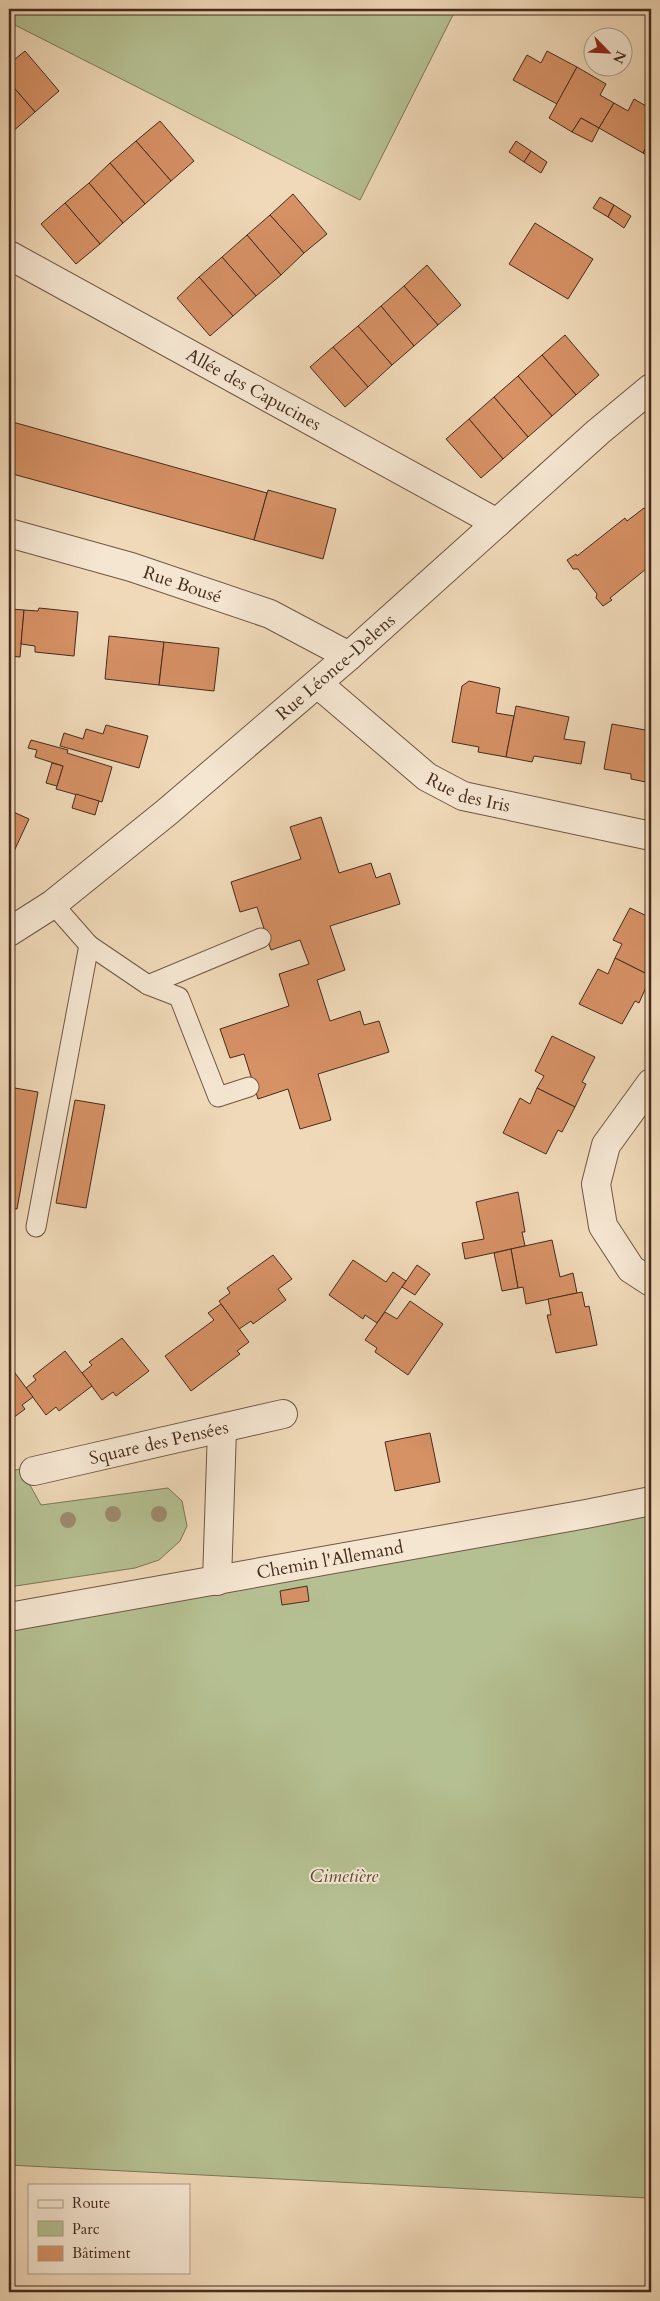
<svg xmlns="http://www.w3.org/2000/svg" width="660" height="2301" font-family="Cardo,serif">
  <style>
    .green { fill: #b5c092; stroke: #7d7658 }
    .building { fill: #d69165; stroke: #452b1d }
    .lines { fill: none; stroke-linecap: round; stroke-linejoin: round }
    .lane-casing { stroke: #705644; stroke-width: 21 }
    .street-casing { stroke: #705644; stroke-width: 30 }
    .lane { stroke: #f5e6d1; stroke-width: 19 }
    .street { stroke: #f5e6d1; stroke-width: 28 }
    .tree { fill: #9e8a6f }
    .labels { text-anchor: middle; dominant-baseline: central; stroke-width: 4; stroke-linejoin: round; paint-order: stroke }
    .street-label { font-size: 18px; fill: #452b1d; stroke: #f5e6d1 }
    .park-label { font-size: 18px; font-style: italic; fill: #5b4934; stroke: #f5e6d1 }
  </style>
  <rect width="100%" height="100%" fill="#f0d9b8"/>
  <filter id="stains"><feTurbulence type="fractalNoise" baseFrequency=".004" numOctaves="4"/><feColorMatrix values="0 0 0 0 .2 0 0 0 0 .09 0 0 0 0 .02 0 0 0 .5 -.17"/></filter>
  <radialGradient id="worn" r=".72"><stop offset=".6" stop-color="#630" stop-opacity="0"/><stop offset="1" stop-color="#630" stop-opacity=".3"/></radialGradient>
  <!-- green -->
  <g class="green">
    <polygon points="9,9 456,9 360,200 9,22"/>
    <polygon points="21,1469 41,1505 168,1488 182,1501 187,1526 180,1541 159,1560 135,1568 9,1587 9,1471"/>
    <polygon points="651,1508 651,2177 647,2198 9,2165 9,1623"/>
  </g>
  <!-- building -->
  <g class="building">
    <polygon points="25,51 59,91 35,112 9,82 9,64"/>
    <polygon points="547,51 577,67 557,104 513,80 527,55 541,63"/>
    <polygon points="577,67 606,84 600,95 614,103 599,128 581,118 572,132 549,118"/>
    <polygon points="9,82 35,112 11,133 9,130"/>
    <polygon points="634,99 651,109 651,139 643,153 599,128 614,103 628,111"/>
    <polygon points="581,118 599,128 592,142 572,132"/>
    <polygon points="160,121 194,161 171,181 136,141"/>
    <polygon points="651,139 651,158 643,153"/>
    <polygon points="136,141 171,181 145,204 110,163"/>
    <polygon points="516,141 531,151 524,162 509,152"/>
    <polygon points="531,151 547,162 541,173 524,162"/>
    <polygon points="110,163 145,204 123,223 89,183"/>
    <polygon points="89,183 123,223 100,244 65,203"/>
    <polygon points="293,194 327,234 304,253 270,215"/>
    <polygon points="600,197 614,205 608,217 593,208"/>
    <polygon points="65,203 100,244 76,264 41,224"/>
    <polygon points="614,205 631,216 624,228 608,217"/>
    <polygon points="270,215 304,253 281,275 247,235"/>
    <polygon points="535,223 593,259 568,299 509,264"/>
    <polygon points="247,235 281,275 256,296 222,257"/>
    <polygon points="222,257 256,296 233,316 199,277"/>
    <polygon points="427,265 461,305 438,325 404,286"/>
    <polygon points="199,277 233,316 210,336 177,298"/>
    <polygon points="404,286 438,325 414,346 381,306"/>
    <polygon points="381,306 414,346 392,365 358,326"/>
    <polygon points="358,326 392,365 368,387 333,347"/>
    <polygon points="565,335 599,375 576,395 542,355"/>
    <polygon points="333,347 368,387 345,407 310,367"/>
    <polygon points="542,355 576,395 552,416 518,376"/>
    <polygon points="518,376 552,416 528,437 494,397"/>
    <polygon points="494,397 528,437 503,459 469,419"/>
    <polygon points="469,419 503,459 481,478 446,439"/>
    <polygon points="9,421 267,493 254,540 9,473"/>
    <polygon points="268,490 336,509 323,559 254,540"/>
    <polygon points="644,508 651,517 651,565 610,598 612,600 603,606 596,598 597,594 578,569 573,569 567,560 576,554 577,556 625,518 627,521"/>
    <polygon points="9,604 11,609 24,610 20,657 9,656"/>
    <polygon points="39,608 78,612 74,656 35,652 35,646 21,644 24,610 38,611"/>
    <polygon points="109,636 164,642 159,685 105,679"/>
    <polygon points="164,642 219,648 214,691 159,685"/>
    <polygon points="469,681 500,688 496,713 514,716 506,757 478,752 479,747 452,742 462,686"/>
    <polygon points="516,706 569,717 564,739 585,742 581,764 534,756 532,762 506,757"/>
    <polygon points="612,724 651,731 651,783 631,779 631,774 604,769"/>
    <polygon points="106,725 148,736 139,768 60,746 64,733 83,739 86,729 103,734"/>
    <polygon points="31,740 68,750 67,753 112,767 102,802 56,789 63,766 35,757 37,750 28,748"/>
    <polygon points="52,763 63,766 57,786 46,783"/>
    <polygon points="76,794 99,801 95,815 72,808"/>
    <polygon points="9,810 29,819 9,862"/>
    <polygon points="321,817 339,873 371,863 376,878 390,873 400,904 330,926 345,970 317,980 330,1021 360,1011 364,1025 379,1021 389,1052 318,1074 331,1120 300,1129 288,1089 258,1099 244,1054 230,1058 220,1029 289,1006 279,974 309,964 300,940 271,950 257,907 240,912 231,882 301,859 290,827"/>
    <polygon points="630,908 651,918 651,976 615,958 622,944 613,940"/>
    <polygon points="615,958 651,976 639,1003 635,1001 622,1024 579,1004 598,969 608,974"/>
    <polygon points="552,1036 595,1057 582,1082 586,1084 575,1107 537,1088 544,1076 535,1071"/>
    <polygon points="9,1087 38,1092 17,1209 9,1208"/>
    <polygon points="537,1088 575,1107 562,1132 558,1130 546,1154 503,1133 520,1098 530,1104"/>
    <polygon points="75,1100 105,1105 86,1208 56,1203"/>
    <polygon points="518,1192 525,1232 522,1232 525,1246 465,1259 462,1243 484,1239 476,1202"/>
    <polygon points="552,1240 560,1277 573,1273 577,1293 526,1304 523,1287 518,1288 511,1249"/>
    <polygon points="511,1249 518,1288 502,1291 494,1253"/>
    <polygon points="273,1255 292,1279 278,1289 286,1300 253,1324 251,1321 239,1329 219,1301 230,1293 227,1288"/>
    <polygon points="353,1260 386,1282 393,1272 406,1281 377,1323 365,1315 363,1319 329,1295"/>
    <polygon points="417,1265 430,1274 415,1295 402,1287"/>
    <polygon points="582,1292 585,1307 589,1306 597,1345 556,1353 547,1315 551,1315 548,1299"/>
    <polygon points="410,1301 443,1324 408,1375 375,1352 377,1348 365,1340 385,1312 397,1319"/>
    <polygon points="221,1304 249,1342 237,1351 240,1354 191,1391 165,1356 214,1320 208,1313"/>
    <polygon points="122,1338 149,1371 116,1396 113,1392 102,1400 82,1373 92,1365 89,1362"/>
    <polygon points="65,1351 92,1386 59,1411 56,1407 46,1415 26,1388 36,1380 33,1376"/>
    <polygon points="9,1365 33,1397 22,1405 25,1409 9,1421"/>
    <polygon points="430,1433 440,1482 395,1491 385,1442"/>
    <polygon points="307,1586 309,1601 282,1605 280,1591"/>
  </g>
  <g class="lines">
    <defs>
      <g id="lane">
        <polyline points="89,945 148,985 179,997 218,1097 249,1087"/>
        <polyline points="148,985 261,938"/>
        <polyline points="36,1227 89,945 53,904"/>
      </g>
      <g id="street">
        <path id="s1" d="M9,255L497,523"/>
        <path id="s2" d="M9,533L131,567L270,614L349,656"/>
        <path id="s3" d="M318,684L427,777L463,796L651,836"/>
        <path id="s4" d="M9,932L53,904L167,812L349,656L598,432L651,388"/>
        <polyline points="651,1083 606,1145 596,1184 603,1226 631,1269 651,1282"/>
        <path id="s5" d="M34,1471L283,1414"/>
        <polyline points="217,1581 222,1429"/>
        <path id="s6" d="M9,1617L586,1514L651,1501"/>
      </g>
    </defs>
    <!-- lane casing -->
    <use href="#lane" class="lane-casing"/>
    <!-- street casing -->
    <use href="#street" class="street-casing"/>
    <!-- lane -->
    <use href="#lane" class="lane"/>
    <!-- street -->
    <use href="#street" class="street"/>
  </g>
  <!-- trees -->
  <g class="tree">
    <circle cx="113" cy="1514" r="8"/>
    <circle cx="159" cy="1514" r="8"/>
    <circle cx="68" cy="1520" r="8"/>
  </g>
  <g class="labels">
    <!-- street labels -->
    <g class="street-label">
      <text stroke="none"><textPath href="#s1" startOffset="279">Allée des Capucines</textPath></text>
      <text stroke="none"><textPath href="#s2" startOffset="181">Rue Bousé</textPath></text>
      <text stroke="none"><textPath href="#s4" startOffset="421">Rue Léonce-Delens</textPath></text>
      <text stroke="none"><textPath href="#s3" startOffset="188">Rue des Iris</textPath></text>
      <text stroke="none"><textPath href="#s5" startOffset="128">Square des Pensées</textPath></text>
      <text stroke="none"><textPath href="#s6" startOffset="326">Chemin l'Allemand</textPath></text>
    </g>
    <!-- park labels -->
    <g class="park-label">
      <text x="344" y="1876">Cimetière</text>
    </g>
  </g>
  <!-- margin -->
  <rect width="660" height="2301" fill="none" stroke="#f0d9b8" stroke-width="30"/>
  <rect x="10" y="10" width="640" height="2281" fill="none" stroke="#452b1d" stroke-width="2.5"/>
  <rect x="15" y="15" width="630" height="2271" fill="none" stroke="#452b1d"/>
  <!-- legend -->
  <rect x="28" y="2184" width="162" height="90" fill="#f5e6d1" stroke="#af9b89"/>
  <rect x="38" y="2200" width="25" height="8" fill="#f5e6d1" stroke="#af9b89"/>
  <text x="72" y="2208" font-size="15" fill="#452b1d">Route</text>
  <rect x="38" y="2221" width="25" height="15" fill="#b5c092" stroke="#af9b89"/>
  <text x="72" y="2234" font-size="15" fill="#452b1d">Parc</text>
  <rect x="38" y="2246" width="25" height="15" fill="#d69165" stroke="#af9b89"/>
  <text x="72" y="2258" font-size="15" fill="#452b1d">Bâtiment</text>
  <!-- north arrow -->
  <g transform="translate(608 52) rotate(114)"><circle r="24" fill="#f5e6d1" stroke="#af9b89"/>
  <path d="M0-4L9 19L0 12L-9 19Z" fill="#8f2418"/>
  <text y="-8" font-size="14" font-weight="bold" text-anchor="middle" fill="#452b1d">N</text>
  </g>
  <rect width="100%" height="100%" filter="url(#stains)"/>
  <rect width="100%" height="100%" fill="url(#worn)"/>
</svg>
